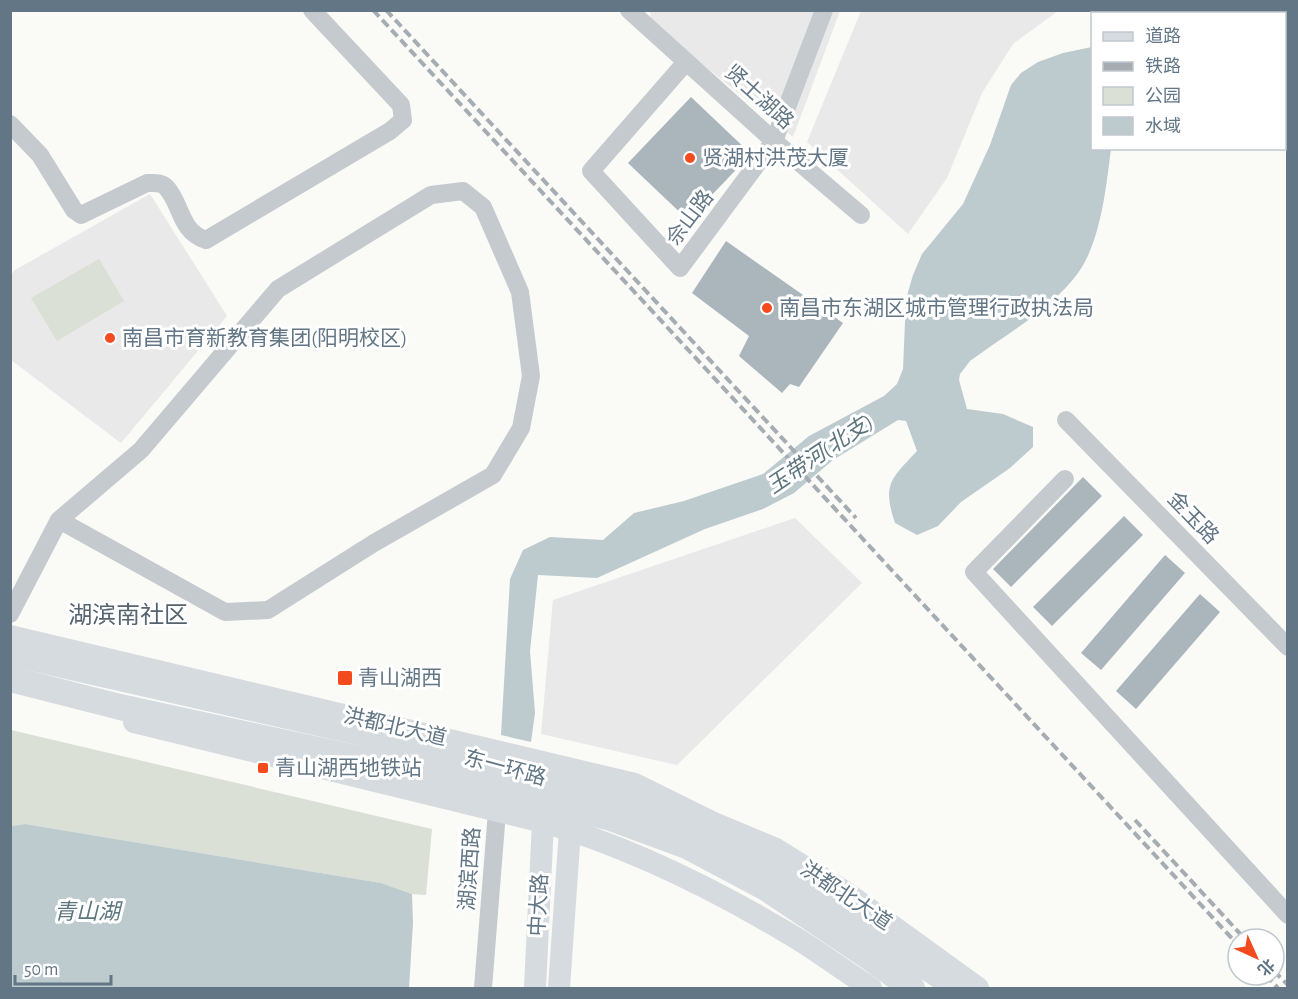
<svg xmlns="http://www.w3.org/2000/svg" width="1298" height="999" font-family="'Alegreya Sans','Noto Sans SC',sans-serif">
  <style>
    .built { fill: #e8e9e8 }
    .green { fill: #dae0d6 }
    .water { fill: #bdcace }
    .building { fill: #abb5bc }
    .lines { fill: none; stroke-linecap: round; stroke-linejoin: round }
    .minor { stroke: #c5cace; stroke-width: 18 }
    .major { stroke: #d6dbdf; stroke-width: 22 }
    .highway { stroke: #d6dbdf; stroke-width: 26 }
    .rail { stroke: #a5adb3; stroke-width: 4; stroke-dasharray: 9 4.5; stroke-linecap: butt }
    .poi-dot { fill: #f34b1e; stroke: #fff; stroke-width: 2 }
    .labels { text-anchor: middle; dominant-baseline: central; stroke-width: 6; stroke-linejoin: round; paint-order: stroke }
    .street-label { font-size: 21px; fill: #627685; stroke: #fff }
    .poi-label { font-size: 21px; fill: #627685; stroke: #fff; text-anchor: start }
    .water-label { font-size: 22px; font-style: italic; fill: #5d767e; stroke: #fff }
    .quarter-label { font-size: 24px; fill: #55646f; stroke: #fff }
  </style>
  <rect width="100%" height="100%" fill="#fafaf7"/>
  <!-- built -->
  <g class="built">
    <polygon points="650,11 840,11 793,137 651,23"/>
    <polygon points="861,11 1058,11 1013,44 982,93 947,178 908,234 807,142"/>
    <polygon points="150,194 227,316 121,443 11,360 10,277 15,270"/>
    <polygon points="795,518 862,583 677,765 541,734 553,600"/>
  </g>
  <!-- green -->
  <g class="green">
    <polygon points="99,259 124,301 57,341 31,298"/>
    <polygon points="11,730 432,829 426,895 412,894 381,883 25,824 11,826"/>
  </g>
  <!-- water -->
  <g class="water">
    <path d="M1092,47V148L1111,149C1106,187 1101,241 1078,273C1051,310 1006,334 970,361L960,374L959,380L967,409L1003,414L1033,427V447L1010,468L961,502L938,526L917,535L895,523C882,484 891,479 917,451L906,421L898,420L833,460L794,493L763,509L705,529L597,578L538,575L530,651L535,713L531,742L501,735L510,579L523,550L550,537L603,540L634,513L684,501L763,474L809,436L884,396L897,384L903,369L906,299L913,275L922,254L963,204L990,145L1011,85L1021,73L1038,62L1063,53Z"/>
    <polygon points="25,824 381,883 412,894 413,923 409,988 11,988 11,826"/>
  </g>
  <!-- building -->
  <g class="building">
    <polygon points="691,97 751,154 688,220 628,163"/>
    <polygon points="726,241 843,323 799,387 790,384 782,393 739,356 749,336 692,293"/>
    <polygon points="1083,477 1102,496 1011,587 993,569"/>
    <polygon points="1124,516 1143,535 1052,626 1033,607"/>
    <polygon points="1165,555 1185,573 1101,670 1081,653"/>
    <polygon points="1200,594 1220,612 1136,709 1116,691"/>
  </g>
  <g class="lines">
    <!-- minor -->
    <g class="minor">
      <polyline points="629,10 774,141 861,215"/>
      <polyline points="686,62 591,171 680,268 774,141 824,10"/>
      <path d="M10,124L40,155L74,210L81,215L147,183C154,183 161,182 166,187C182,204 179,231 206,240L390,131L403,120L401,105L312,10"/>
      <polyline points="1066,420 1288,647"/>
      <polyline points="1065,479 974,572 1288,915"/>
      <polyline points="10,614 59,520 141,450 278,289 431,195 463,191 483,207 520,292 531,376 521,428 493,475 374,543 268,610 225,612 59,520"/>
      <polyline points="483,988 498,799"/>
    </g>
    <!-- major -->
    <g class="major">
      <polyline points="10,636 635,784 716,824 776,849 844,891 978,988"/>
      <path d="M134,722L543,822C630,847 714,889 791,935C818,951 844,971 871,988"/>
      <polyline points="535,988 543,822"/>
      <polyline points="559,988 570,830"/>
    </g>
    <!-- highway -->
    <g class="highway">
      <polyline points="10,653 442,751 618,798 698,827 776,867 876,931 957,988"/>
      <polyline points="10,679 120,707 434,775 608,817 687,846 766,888 866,955 912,988"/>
    </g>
    <!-- rail -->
    <g class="rail">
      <polyline points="373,10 692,354 1238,945"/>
      <polyline points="386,10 856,518"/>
      <polyline points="1135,820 1245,939"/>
      <polyline points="1274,971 1288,985"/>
      <polyline points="1266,975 1278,988"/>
    </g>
  </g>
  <!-- markers -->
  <g class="poi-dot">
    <circle cx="690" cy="158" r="6"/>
    <circle cx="767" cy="308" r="6"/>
    <circle cx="110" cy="338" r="6"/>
    <rect x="337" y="670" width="16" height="16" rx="3"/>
    <rect x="257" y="762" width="12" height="12" rx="3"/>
  </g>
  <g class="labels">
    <!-- street labels -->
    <g class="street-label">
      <text transform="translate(759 97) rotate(42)">贤士湖路</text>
      <text transform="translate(690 218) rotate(-53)">佘山路</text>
      <text transform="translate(1193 518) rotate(46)">金玉路</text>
      <text transform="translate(395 727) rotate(13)">洪都北大道</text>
      <text transform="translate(505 768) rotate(15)">东一环路</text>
      <text transform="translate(470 869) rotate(-86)">湖滨西路</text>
      <text transform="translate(846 896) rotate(34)">洪都北大道</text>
      <text transform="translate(539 905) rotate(-87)">中大路</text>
    </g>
    <!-- poi labels -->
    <g class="poi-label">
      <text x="702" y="158">贤湖村洪茂大厦</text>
      <text x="779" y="308">南昌市东湖区城市管理行政执法局</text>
      <text x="122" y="338">南昌市育新教育集团(阳明校区)</text>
      <text x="358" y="678">青山湖西</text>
      <text x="275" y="768">青山湖西地铁站</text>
    </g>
    <!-- water labels -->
    <g class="water-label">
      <text transform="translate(820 454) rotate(-34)">玉带河(北支)</text>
      <text x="87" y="912">青山湖</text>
    </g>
    <!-- quarter labels -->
    <g class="quarter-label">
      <text x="128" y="616">湖滨南社区</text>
    </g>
  </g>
  <!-- border -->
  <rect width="1298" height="999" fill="none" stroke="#627685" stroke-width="24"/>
  <!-- legend -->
  <rect x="1091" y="12" width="195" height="138" fill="#ffffff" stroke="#c0c8ce" stroke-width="1.5"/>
  <rect x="1103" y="32" width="30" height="9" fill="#d6dbdf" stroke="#c0c8ce" stroke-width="1.5"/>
  <text x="1145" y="42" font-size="18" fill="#627685">道路</text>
  <rect x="1103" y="62" width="30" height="9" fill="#a5adb3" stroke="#c0c8ce" stroke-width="1.5"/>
  <text x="1145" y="72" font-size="18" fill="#627685">铁路</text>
  <rect x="1103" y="87" width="30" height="18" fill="#dae0d6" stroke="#c0c8ce" stroke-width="1.5"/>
  <text x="1145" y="102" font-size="18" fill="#627685">公园</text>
  <rect x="1103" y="117" width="30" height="18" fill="#bdcace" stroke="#c0c8ce" stroke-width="1.5"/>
  <text x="1145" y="132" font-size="18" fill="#627685">水域</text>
  <!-- north arrow -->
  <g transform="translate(1256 957) rotate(135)"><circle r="28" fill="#ffffff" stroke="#c0c8ce" stroke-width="1.5"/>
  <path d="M0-4.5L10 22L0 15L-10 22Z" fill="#f34b1e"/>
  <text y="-9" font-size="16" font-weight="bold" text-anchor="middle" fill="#627685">北</text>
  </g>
  <!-- scale -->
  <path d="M15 975v9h96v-9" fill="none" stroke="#627685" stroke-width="3"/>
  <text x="24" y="975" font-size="18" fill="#627685" stroke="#ffffff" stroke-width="4.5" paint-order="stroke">50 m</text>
</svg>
